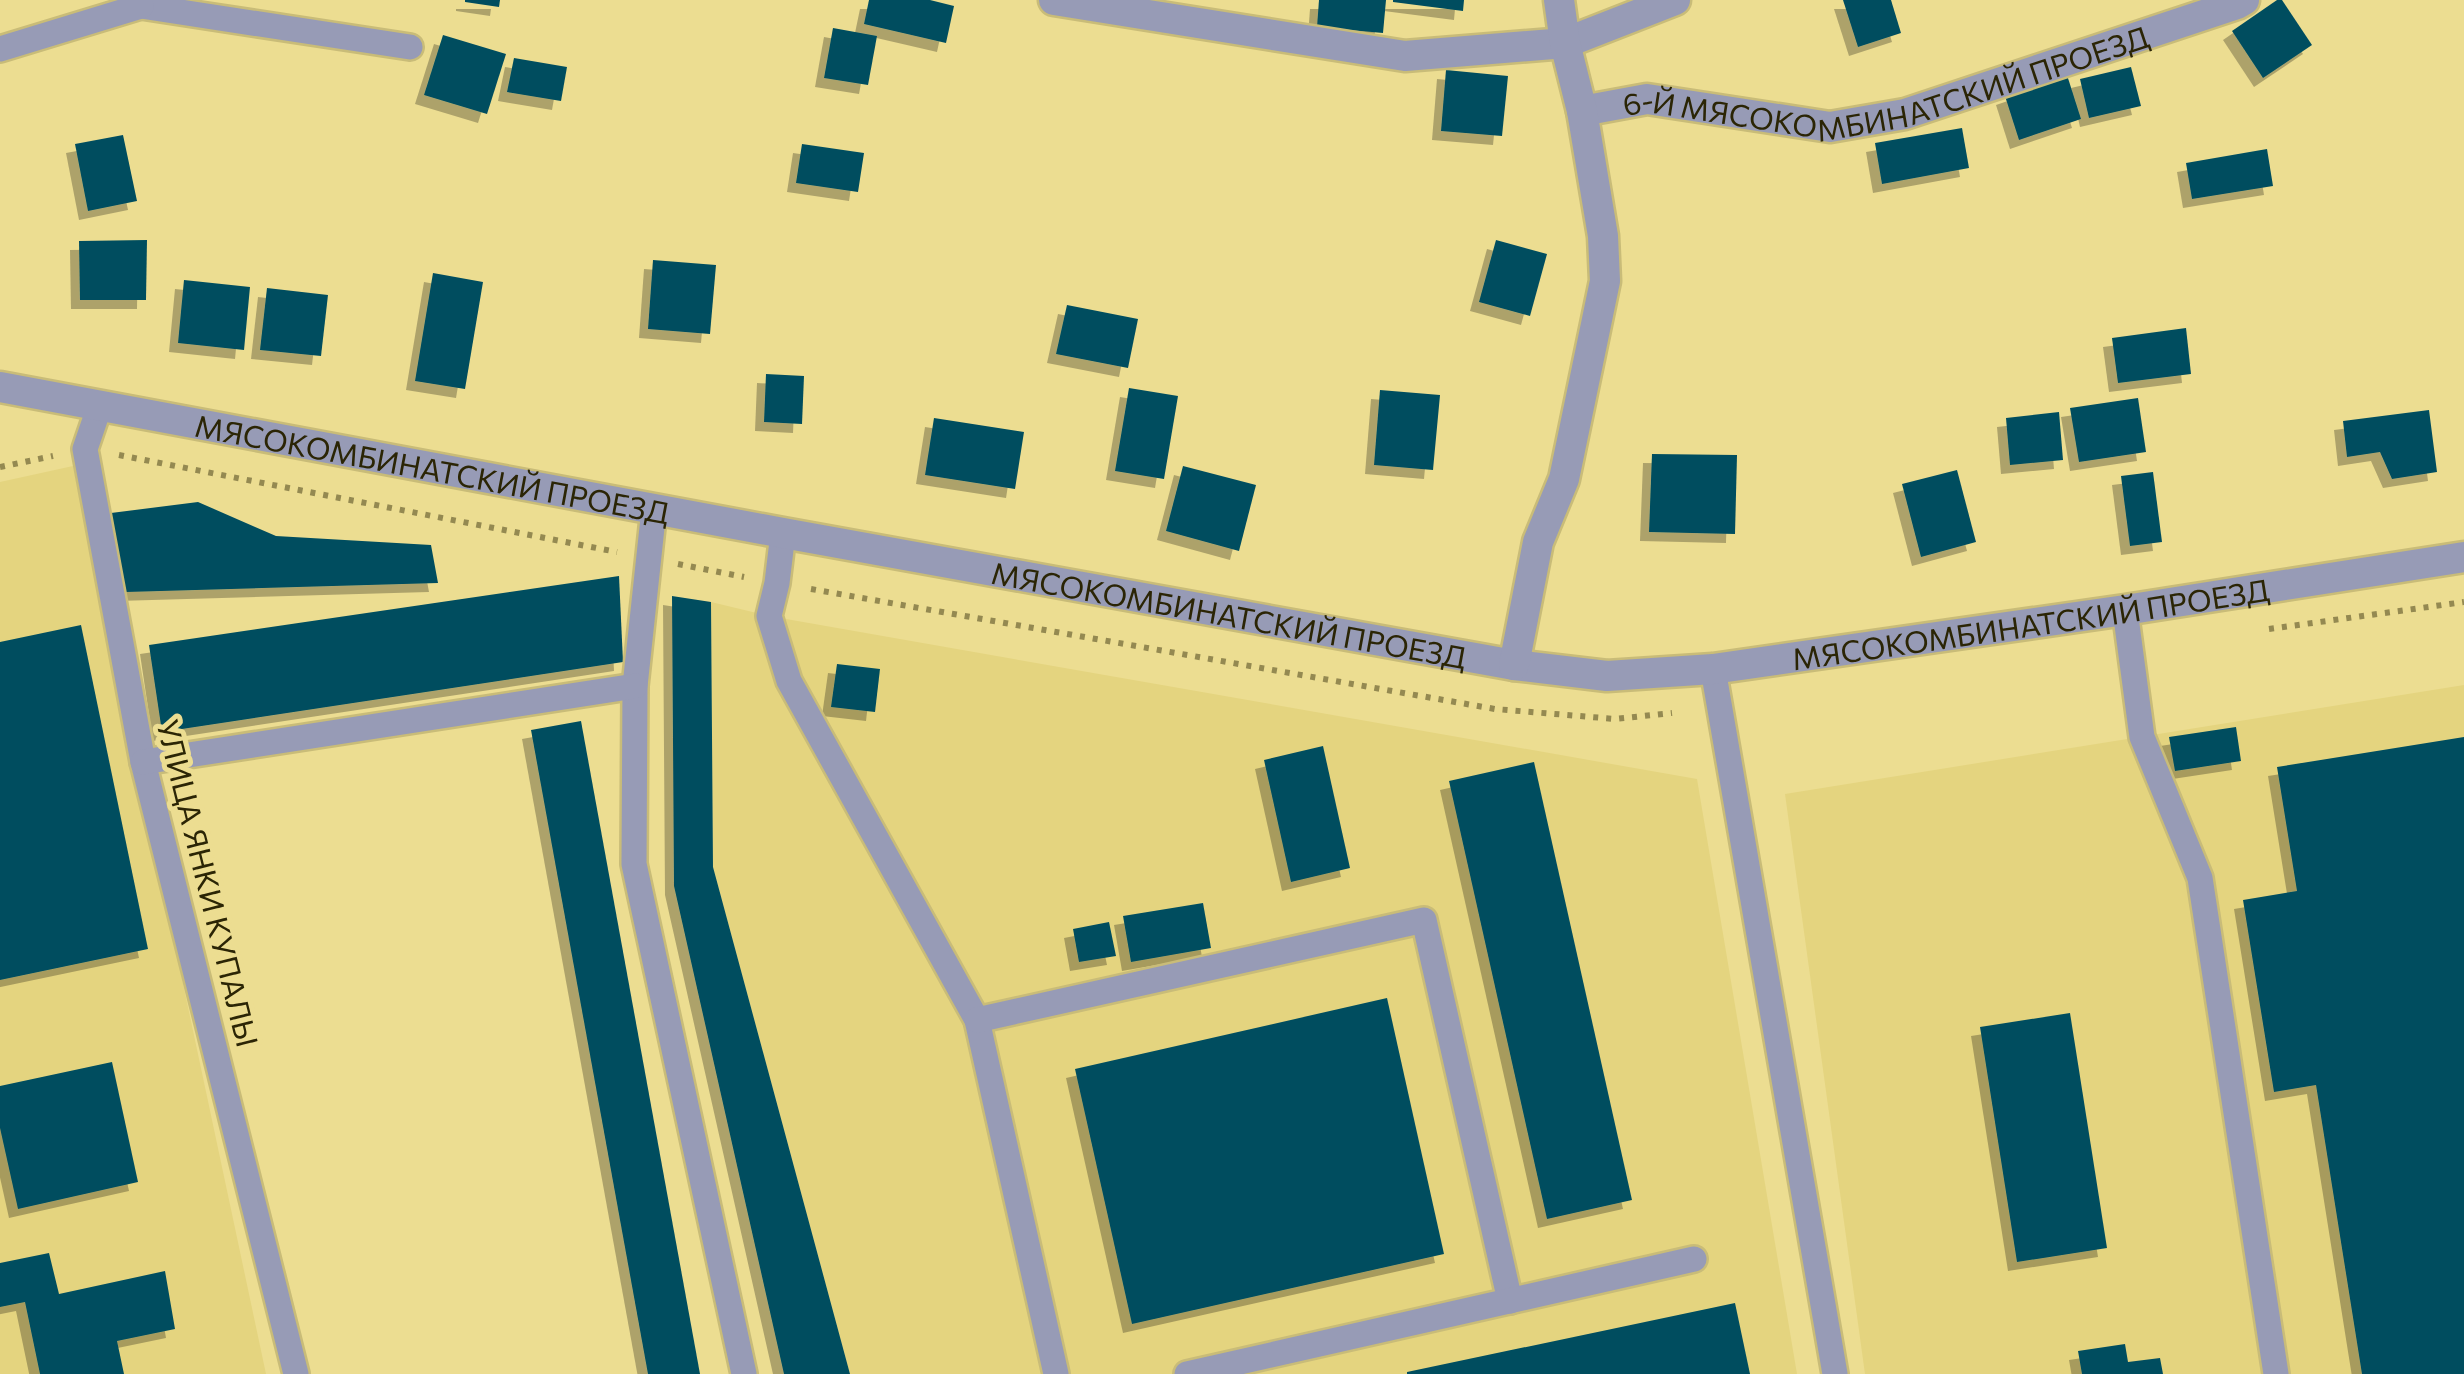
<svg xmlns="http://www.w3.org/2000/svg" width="2464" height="1374" font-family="Commissioner,sans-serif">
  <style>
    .built { fill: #e4d47f }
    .building { fill: #024e5f; filter: url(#shadow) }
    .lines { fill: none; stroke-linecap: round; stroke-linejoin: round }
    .lane-casing { stroke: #c9bc78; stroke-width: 30 }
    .street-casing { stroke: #c9bc78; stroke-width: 35 }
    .path { stroke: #948951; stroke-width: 6; stroke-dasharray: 5 8; stroke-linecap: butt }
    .lane { stroke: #979bb6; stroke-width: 25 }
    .street { stroke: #979bb6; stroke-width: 30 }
    .labels { text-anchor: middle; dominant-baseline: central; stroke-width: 10; stroke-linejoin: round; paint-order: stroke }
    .street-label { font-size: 30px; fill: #2b2505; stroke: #ecdd91 }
  </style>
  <defs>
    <filter id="shadow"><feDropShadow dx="-9" dy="9" stdDeviation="0" flood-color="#0004"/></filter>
  </defs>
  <rect width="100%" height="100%" fill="#ecdd91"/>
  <!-- built -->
  <g class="built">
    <polygon points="73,466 266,1374 0,1374 0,482"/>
    <polygon points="711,602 769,616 1697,779 1797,1374 850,1374 713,867"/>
    <polygon points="2464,685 2464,1374 1865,1374 1785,794"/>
  </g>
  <!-- building -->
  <g class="building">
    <polygon points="465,0 500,0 499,7 465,2"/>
    <polygon points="869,0 930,0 954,6 946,43 864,24"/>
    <polygon points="1319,0 1386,0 1383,33 1317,27"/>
    <polygon points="1393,0 1464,0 1463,11 1393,2"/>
    <polygon points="1843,0 1891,0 1901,33 1858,47"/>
    <polygon points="2277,0 2282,0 2312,45 2263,78 2232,31"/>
    <polygon points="833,28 877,36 868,85 824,78"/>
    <polygon points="443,35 506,54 487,114 424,95"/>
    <polygon points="514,58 567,67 561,101 507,92"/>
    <polygon points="2131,67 2141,106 2089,118 2080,79"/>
    <polygon points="1446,70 1508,76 1502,136 1441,131"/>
    <polygon points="2067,75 2081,119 2019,140 2005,96"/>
    <polygon points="1962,128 1969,168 1882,184 1875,143"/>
    <polygon points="123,135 137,201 88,211 75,144"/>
    <polygon points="802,144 864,153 858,192 796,183"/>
    <polygon points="2267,149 2273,186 2192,199 2186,163"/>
    <polygon points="147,240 146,300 80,300 79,241"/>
    <polygon points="1496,240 1547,254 1530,316 1479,302"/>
    <polygon points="653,260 716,265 710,334 648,329"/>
    <polygon points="433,273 483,282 465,389 415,381"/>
    <polygon points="184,280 250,287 244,350 178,343"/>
    <polygon points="267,288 328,295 321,356 260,350"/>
    <polygon points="1067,305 1138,319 1128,368 1056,354"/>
    <polygon points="2186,328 2191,374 2118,383 2112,338"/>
    <polygon points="766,374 804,376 802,424 764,422"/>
    <polygon points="1129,388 1178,396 1164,479 1115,471"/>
    <polygon points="1380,390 1440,395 1433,470 1374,465"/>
    <polygon points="2138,398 2146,452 2079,462 2070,408"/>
    <polygon points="2429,410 2437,472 2392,479 2380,452 2347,457 2343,421"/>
    <polygon points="2059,412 2063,460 2010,465 2006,418"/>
    <polygon points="934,418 1024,432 1015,489 925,475"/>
    <polygon points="1652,454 1737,455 1735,534 1649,532"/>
    <polygon points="1183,466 1256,485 1239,551 1166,531"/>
    <polygon points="1957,470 1976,542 1921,557 1902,484"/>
    <polygon points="2153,472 2162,542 2130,546 2121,476"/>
    <polygon points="198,502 276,536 431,545 438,583 126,592 111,513"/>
    <polygon points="619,576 623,662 162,732 149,645"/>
    <polygon points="672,596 711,602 713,867 850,1374 784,1374 674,886"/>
    <polygon points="81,625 148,949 0,980 0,642"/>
    <polygon points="837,664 880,669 875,712 831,707"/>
    <polygon points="581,721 700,1374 648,1374 531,730"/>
    <polygon points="2236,727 2241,761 2175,771 2169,737"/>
    <polygon points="2464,737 2464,1374 2362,1374 2316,1085 2274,1092 2243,900 2297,891 2277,767"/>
    <polygon points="1323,746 1350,868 1291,882 1264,760"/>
    <polygon points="1534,762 1632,1200 1547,1219 1449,781"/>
    <polygon points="1203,903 1211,948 1131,962 1123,916"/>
    <polygon points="1109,922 1116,956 1079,962 1073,929"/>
    <polygon points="1387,998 1444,1254 1132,1324 1075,1069"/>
    <polygon points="2070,1013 2107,1248 2017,1262 1980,1027"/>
    <polygon points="112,1062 138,1182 18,1209 0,1128 0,1086"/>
    <polygon points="49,1253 59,1294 165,1271 175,1329 117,1341 124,1374 40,1374 25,1302 0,1307 0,1263"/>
    <polygon points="1735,1303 1750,1374 1407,1374 1407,1372"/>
    <polygon points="2125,1344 2128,1362 2160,1358 2163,1374 2082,1374 2078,1351"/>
  </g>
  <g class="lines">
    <defs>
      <g id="lane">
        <polyline points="136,0 141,6 410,47"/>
        <polyline points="0,49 141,6"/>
        <polyline points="100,405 85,449 143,762 296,1374"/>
        <polyline points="654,509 635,686 634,864 744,1374"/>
        <polyline points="783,533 777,583 769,616 789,681 977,1020 1056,1374"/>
        <polyline points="2125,610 2142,737 2200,878 2276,1374"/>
        <polyline points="1713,669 1835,1374"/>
        <polyline points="143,762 635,686"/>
        <polyline points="977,1020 1424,920 1510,1301"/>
        <polyline points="1187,1374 1694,1259"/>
      </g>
      <g id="street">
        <polyline points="1054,0 1405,56 1565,43 1675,0"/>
        <path id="s1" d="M1582,111L1647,99L1830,127L1905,114L2237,4L2244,0"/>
        <path id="s2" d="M0,387L783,533L1514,665L1607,676L1713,669L2125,610L2464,557"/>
        <polyline points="1514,665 1538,542 1564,479 1605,281 1603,236 1582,111 1565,43 1559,0"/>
      </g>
    </defs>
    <!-- lane casing -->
    <use href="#lane" class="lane-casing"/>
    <!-- street casing -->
    <use href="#street" class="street-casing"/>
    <!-- path -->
    <g class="path">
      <polyline points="119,455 617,552"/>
      <polyline points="0,467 53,456"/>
      <polyline points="678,564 744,577"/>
      <polyline points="811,589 1495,709 1615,719 1672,713"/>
      <polyline points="2269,629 2464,602"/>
    </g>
    <!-- lane -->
    <use href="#lane" class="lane"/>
    <!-- street -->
    <use href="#street" class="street"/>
  </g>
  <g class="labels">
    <!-- street labels -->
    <g class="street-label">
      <text stroke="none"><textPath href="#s1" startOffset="312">6-Й МЯСОКОМБИНАТСКИЙ ПРОЕЗД</textPath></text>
      <text stroke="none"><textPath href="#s2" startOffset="440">МЯСОКОМБИНАТСКИЙ ПРОЕЗД</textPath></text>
      <text stroke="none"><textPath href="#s2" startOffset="1250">МЯСОКОМБИНАТСКИЙ ПРОЕЗД</textPath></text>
      <text stroke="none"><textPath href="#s2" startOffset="2060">МЯСОКОМБИНАТСКИЙ ПРОЕЗД</textPath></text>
      <text transform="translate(209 883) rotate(76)">УЛИЦА ЯНКИ КУПАЛЫ</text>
    </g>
  </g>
</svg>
